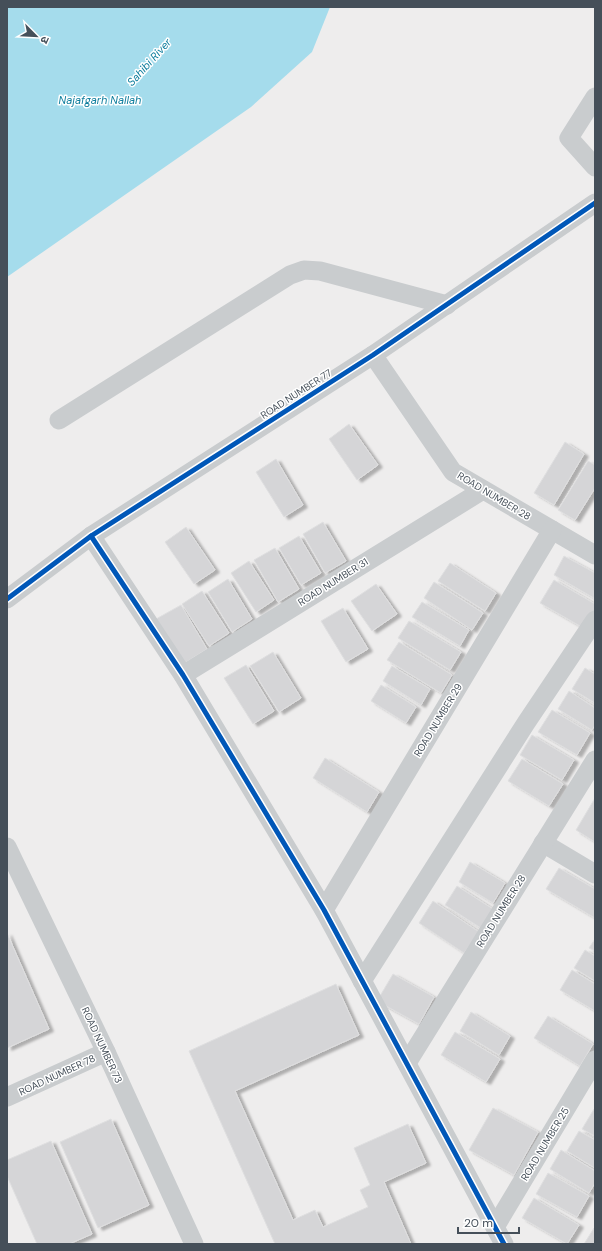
<svg xmlns="http://www.w3.org/2000/svg" width="602" height="1251" font-family="'DM Sans','Noto Sans Devanagari',sans-serif">
  <style>
    .water { fill: #a5dcec }
    .building { fill: #d5d5d7; stroke: #dfdfe0; filter: url(#shadow) }
    .lines { fill: none; stroke-linecap: round; stroke-linejoin: round }
    .minor { stroke: #c9ccce; stroke-width: 19 }
    .cycleway-casing { stroke: #fff; stroke-width: 8 }
    .cycleway { stroke: #0057b8; stroke-width: 5 }
    .labels { text-anchor: middle; dominant-baseline: central; stroke-width: 3; stroke-linejoin: round; paint-order: stroke }
    .street-label { font-size: 10px; fill: #454f59; stroke: #fff }
    .water-label { font-size: 11px; font-style: italic; fill: #0d7d9d; stroke: #fff }
  </style>
  <defs>
    <filter id="shadow"><feDropShadow dx="4.5" dy="2.5" stdDeviation="1" flood-color="#0004"/></filter>
  </defs>
  <rect width="100%" height="100%" fill="#eeeded"/>
  <!-- water -->
  <polygon class="water" points="7,7 330,7 312,52 251,107 7,277"/>
  <!-- building -->
  <g class="building">
    <polygon points="349,424 378,465 357,480 329,439"/>
    <polygon points="565,442 584,454 554,505 534,493"/>
    <polygon points="276,459 303,505 284,517 256,472"/>
    <polygon points="588,461 595,465 595,488 575,520 558,510"/>
    <polygon points="323,522 346,561 325,573 303,534"/>
    <polygon points="186,527 215,570 194,584 165,542"/>
    <polygon points="299,536 321,573 301,585 279,548"/>
    <polygon points="275,548 299,589 278,602 254,560"/>
    <polygon points="564,556 595,573 594,598 554,575"/>
    <polygon points="249,561 274,600 256,612 231,573"/>
    <polygon points="450,563 496,593 485,611 438,581"/>
    <polygon points="228,579 252,619 232,632 208,592"/>
    <polygon points="554,580 595,604 595,616 587,630 540,603"/>
    <polygon points="434,582 483,613 472,630 424,598"/>
    <polygon points="376,584 397,614 372,631 351,601"/>
    <polygon points="202,591 229,633 209,646 182,604"/>
    <polygon points="422,602 469,630 460,646 412,617"/>
    <polygon points="181,605 207,649 183,664 156,619"/>
    <polygon points="343,608 368,649 346,662 321,621"/>
    <polygon points="409,621 461,652 450,670 398,638"/>
    <polygon points="399,642 452,675 441,693 387,660"/>
    <polygon points="273,652 301,698 279,712 250,666"/>
    <polygon points="246,665 274,711 253,724 224,678"/>
    <polygon points="392,666 430,689 421,705 383,681"/>
    <polygon points="585,668 595,674 595,703 572,689"/>
    <polygon points="381,685 416,707 406,723 371,701"/>
    <polygon points="569,691 595,708 595,725 592,730 558,709"/>
    <polygon points="552,710 590,733 577,755 538,732"/>
    <polygon points="532,735 574,760 562,780 520,755"/>
    <polygon points="325,758 379,792 367,812 313,778"/>
    <polygon points="522,759 563,784 549,806 508,781"/>
    <polygon points="595,798 595,842 576,830"/>
    <polygon points="470,862 505,883 493,903 459,882"/>
    <polygon points="559,868 595,889 595,918 546,889"/>
    <polygon points="457,886 496,911 484,930 445,905"/>
    <polygon points="433,901 479,932 464,953 419,923"/>
    <polygon points="7,933 49,1029 7,1048"/>
    <polygon points="595,939 595,951 589,948"/>
    <polygon points="585,950 595,956 595,981 574,968"/>
    <polygon points="572,970 595,984 595,1011 560,990"/>
    <polygon points="393,974 434,997 419,1024 377,1001"/>
    <polygon points="336,984 359,1035 235,1091 293,1220 315,1210 323,1227 368,1207 360,1190 370,1185 354,1148 408,1124 426,1163 384,1182 411,1244 275,1244 189,1051"/>
    <polygon points="471,1012 510,1036 499,1055 460,1031"/>
    <polygon points="548,1016 593,1044 580,1066 534,1038"/>
    <polygon points="455,1032 500,1059 486,1082 441,1055"/>
    <polygon points="493,1108 538,1132 514,1175 469,1150"/>
    <polygon points="594,1109 595,1109 595,1136 582,1129"/>
    <polygon points="111,1119 149,1205 98,1228 60,1142"/>
    <polygon points="579,1131 595,1140 595,1168 567,1151"/>
    <polygon points="51,1141 92,1234 69,1244 37,1244 7,1176 7,1160"/>
    <polygon points="561,1150 595,1171 595,1183 589,1193 550,1169"/>
    <polygon points="548,1173 589,1196 577,1217 536,1194"/>
    <polygon points="534,1198 579,1225 567,1244 522,1218"/>
    <polygon points="594,1228 595,1244 584,1244"/>
  </g>
  <g class="lines">
    <!-- minor -->
    <g class="minor">
      <polyline points="595,97 569,138 595,167"/>
      <polyline points="373,355 453,472 595,555"/>
      <polyline points="59,420 290,275 304,270 320,271 447,305"/>
      <polyline points="91,536 183,675 324,910 504,1244"/>
      <polyline points="7,599 91,536 373,355 595,203"/>
      <polyline points="183,675 483,490"/>
      <polyline points="543,843 595,874"/>
      <polyline points="7,847 106,1052 194,1244"/>
      <polyline points="324,910 552,530"/>
      <polyline points="362,981 526,723 595,620"/>
      <polyline points="407,1063 595,760"/>
      <polyline points="7,1097 106,1052"/>
      <polyline points="495,1227 595,1060"/>
    </g>
    <defs>
      <g id="cycleway">
        <polyline points="91,536 183,675 324,910 504,1244"/>
        <polyline points="7,599 91,536 373,355 595,203"/>
      </g>
    </defs>
    <!-- cycleway casing -->
    <use href="#cycleway" class="cycleway-casing"/>
    <!-- cycleway -->
    <use href="#cycleway" class="cycleway"/>
  </g>
  <g class="labels">
    <!-- street labels -->
    <g class="street-label">
      <text transform="translate(296 394) rotate(-33)">ROAD NUMBER 77</text>
      <text transform="translate(494 496) rotate(31)">ROAD NUMBER 28</text>
      <text transform="translate(333 582) rotate(-32)">ROAD NUMBER 31</text>
      <text transform="translate(438 720) rotate(-59)">ROAD NUMBER 29</text>
      <text transform="translate(501 911) rotate(-58)">ROAD NUMBER 28</text>
      <text transform="translate(102 1045) rotate(65)">ROAD NUMBER 73</text>
      <text transform="translate(57 1075) rotate(-25)">ROAD NUMBER 78</text>
      <text transform="translate(545 1144) rotate(-59)">ROAD NUMBER 25</text>
    </g>
    <!-- water labels -->
    <g class="water-label">
      <text transform="translate(149 62) rotate(-48)">Sahibi River</text>
      <text x="100" y="100">Najafgarh Nallah</text>
    </g>
  </g>
  <!-- border -->
  <rect width="602" height="1251" fill="none" stroke="#454f59" stroke-width="16"/>
  <!-- north arrow -->
  <g transform="translate(36 36) rotate(114)" stroke="#ffffff" stroke-width="3" paint-order="stroke">
  <path d="M0-3L7 15L0 10L-7 15Z" fill="#454f59"/>
  <text y="-6" font-size="11" font-weight="bold" text-anchor="middle" fill="#454f59">उ</text>
  </g>
  <!-- scale -->
  <path d="M458 1227v6h61v-6" fill="none" stroke="#454f59" stroke-width="2"/>
  <text x="464" y="1227" font-size="12" fill="#454f59" stroke="#ffffff" stroke-width="3" paint-order="stroke">20 m</text>
</svg>
